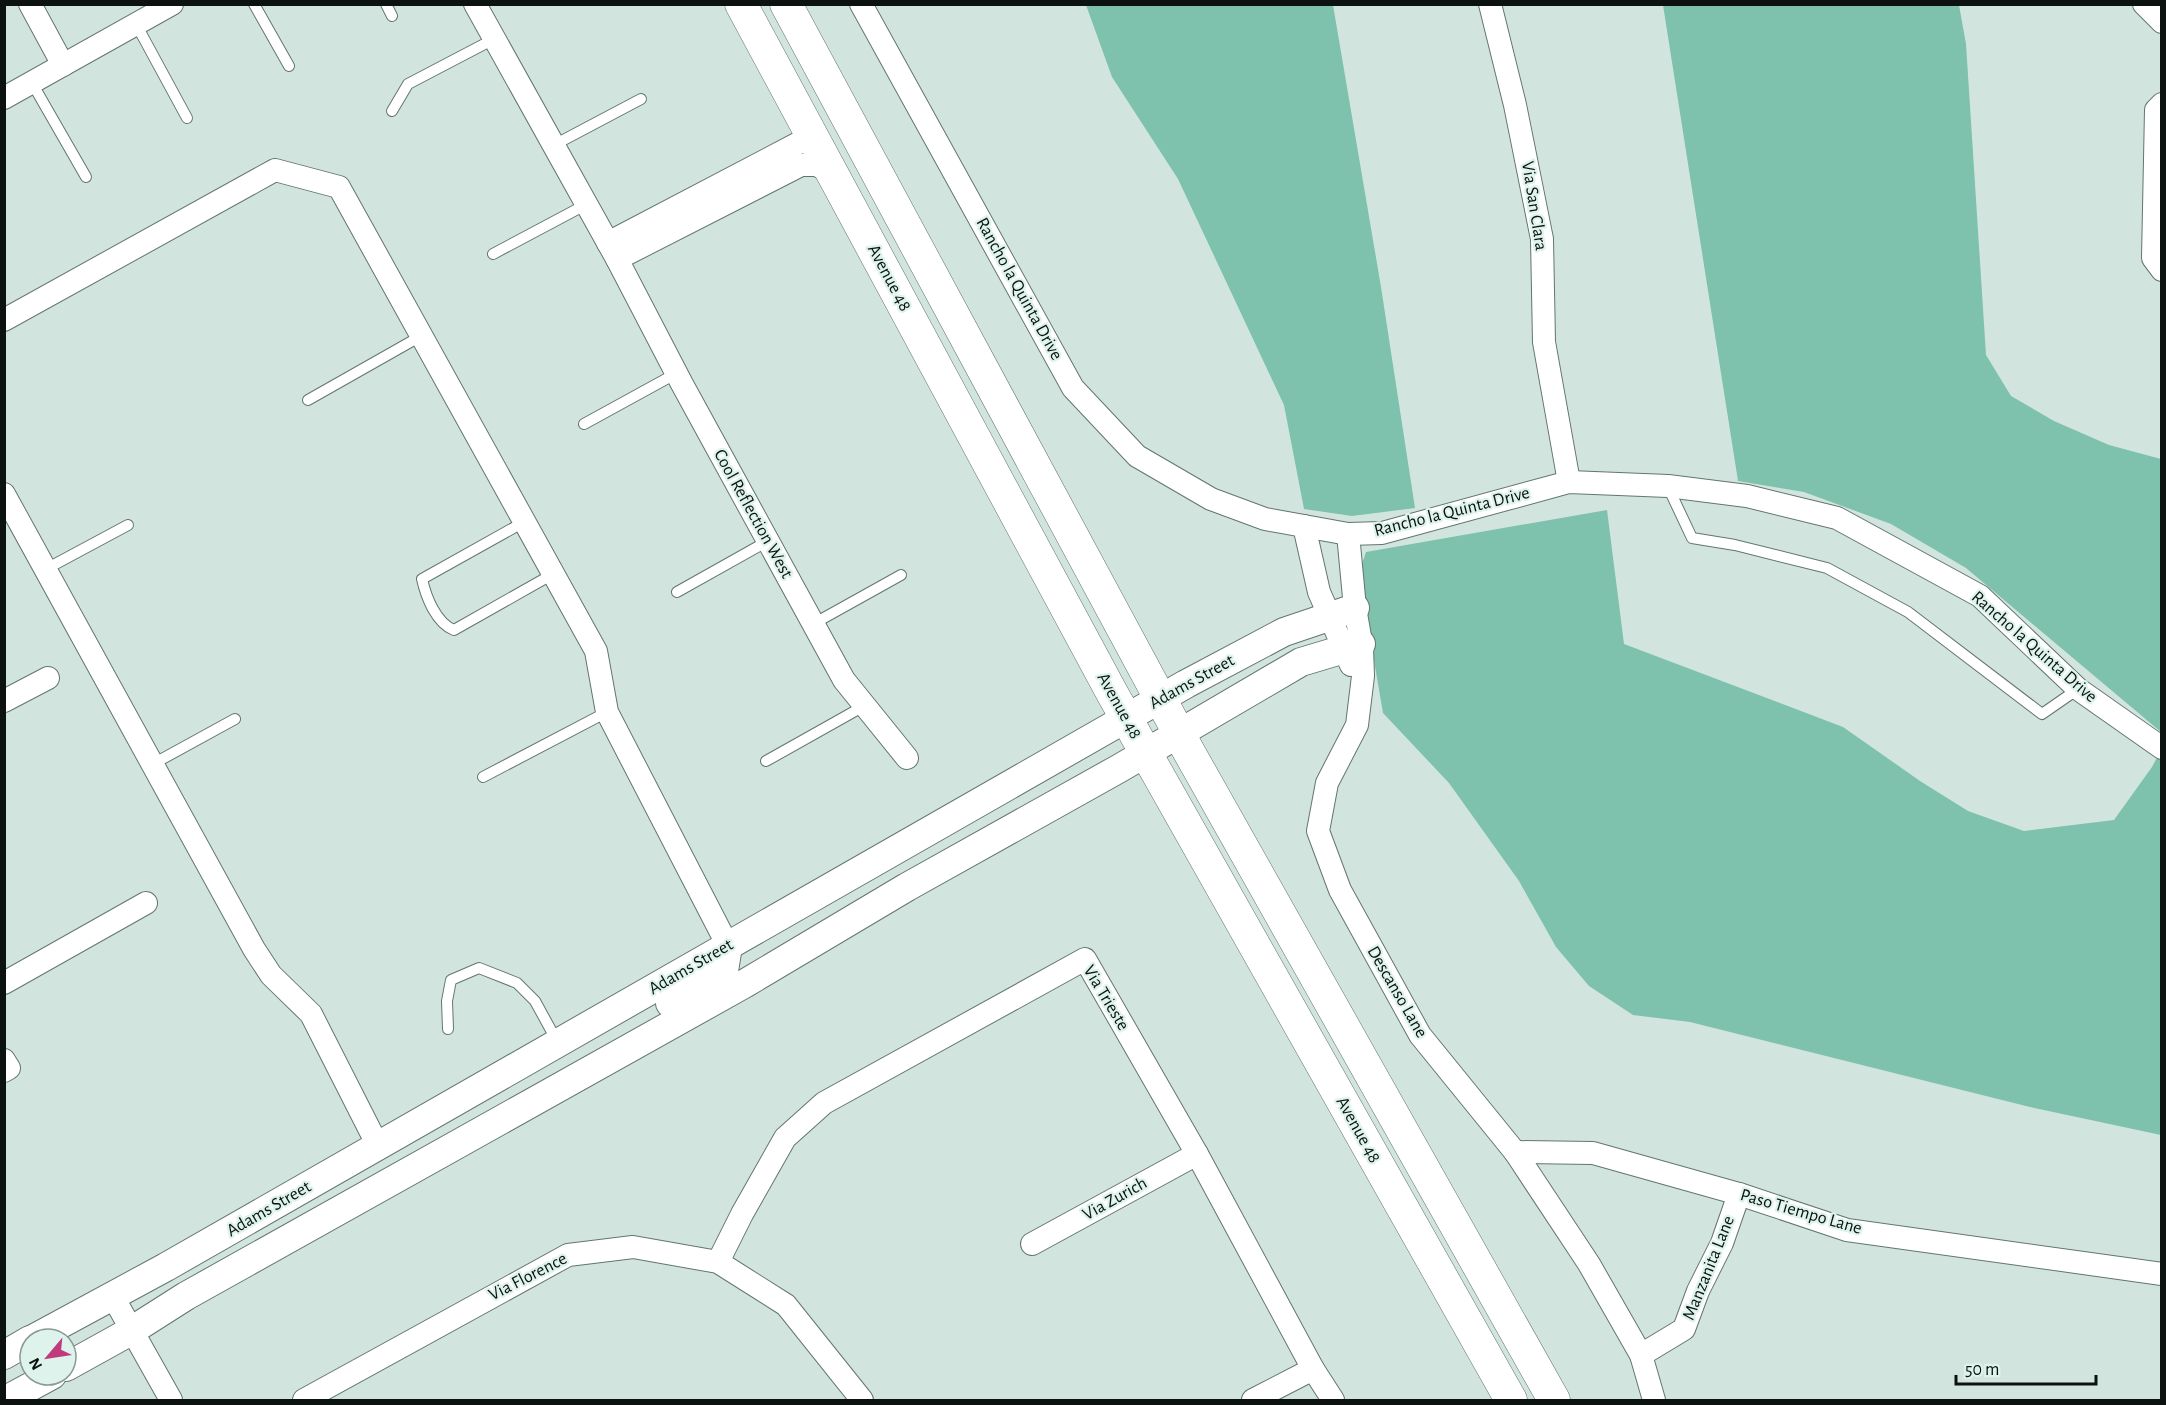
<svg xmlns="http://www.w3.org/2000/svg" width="2166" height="1405" font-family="'Alegreya Sans',sans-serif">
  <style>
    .green { fill: #7ec1ad }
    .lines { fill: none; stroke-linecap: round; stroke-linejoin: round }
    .service-casing { stroke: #63756f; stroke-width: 12 }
    .minor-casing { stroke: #63756f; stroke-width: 24 }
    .tertiary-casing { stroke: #63756f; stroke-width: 30 }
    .secondary-casing { stroke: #63756f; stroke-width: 33 }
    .service { stroke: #fff; stroke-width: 10 }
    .minor { stroke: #fff; stroke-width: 22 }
    .tertiary { stroke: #fff; stroke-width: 28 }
    .secondary { stroke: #fff; stroke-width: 32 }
    .labels { text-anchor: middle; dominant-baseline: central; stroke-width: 4.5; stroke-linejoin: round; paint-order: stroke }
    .street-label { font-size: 18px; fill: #0b1210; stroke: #def3ec }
  </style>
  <rect width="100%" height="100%" fill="#d1e5de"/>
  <!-- green -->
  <g class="green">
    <polygon points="1086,5 1333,5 1381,287 1415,508 1352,516 1304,509 1284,405 1178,179 1112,77"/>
    <polygon points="1663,5 1959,5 1966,44 1986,355 2011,396 2054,421 2109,445 2161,459 2161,732 1966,568 1891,524 1804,492 1738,481"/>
    <polygon points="1607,510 1624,644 1843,727 1920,781 1968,811 2024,831 2114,820 2152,767 2161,750 2161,1135 2030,1107 1690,1022 1633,1015 1589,986 1556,947 1519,881 1449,783 1383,713 1359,573 1366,552"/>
  </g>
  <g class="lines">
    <defs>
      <g id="service">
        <polyline points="254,4 289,66"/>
        <polyline points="386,4 392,16"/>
        <polyline points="136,24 187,118"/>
        <polyline points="32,83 86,177"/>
        <polyline points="392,111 408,84 494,39"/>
        <polyline points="554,145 641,99"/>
        <polyline points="493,254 587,204"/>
        <polyline points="308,400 421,336"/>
        <polyline points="584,424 677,373"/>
        <polyline points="1668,487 1692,538 1735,545 1827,568 1908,612 2042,714 2078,689"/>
        <path d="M524,522L422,579C426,597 436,623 454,630L553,574"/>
        <polyline points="46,569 128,525"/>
        <polyline points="677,592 768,541"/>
        <polyline points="813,624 901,575"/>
        <polyline points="766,761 864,706"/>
        <polyline points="153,764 235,719"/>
        <polyline points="483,777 607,712"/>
        <polyline points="448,1029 447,1001 451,980 479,968 517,983 535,1001 558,1043"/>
      </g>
      <g id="minor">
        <polyline points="30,4 63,65"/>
        <polyline points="475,4 617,259 682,384 844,680 907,758"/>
        <polyline points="861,4 1073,388 1137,456 1211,499 1265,519 1348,534 1382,533 1569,482 1668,486 1747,496 1837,518 1980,596 2078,689 2162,748"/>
        <polyline points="1490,4 1515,105 1542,239 1544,342 1569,482"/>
        <polyline points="2144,4 2162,22"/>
        <polyline points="4,98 172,4"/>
        <polyline points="2162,104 2156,110 2153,258 2162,270"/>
        <polyline points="608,243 812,136"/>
        <polyline points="617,259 801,165 817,165 832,174"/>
        <polyline points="4,320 275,170 339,187 596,651 607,712 728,946"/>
        <polyline points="4,494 254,949 271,975 311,1014 378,1146"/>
        <polyline points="1304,526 1319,592 1351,665"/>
        <polyline points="1348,534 1355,608 1362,648 1363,676 1357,725 1327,783 1318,831 1340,890 1420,1035 1515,1152 1589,1264 1641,1355 1654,1400"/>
        <polyline points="4,701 48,678"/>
        <polyline points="4,983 146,903"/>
        <polyline points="4,1060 9,1068 4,1071"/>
        <polyline points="1515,1152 1593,1153 1739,1194 1847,1230 2162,1274"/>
        <polyline points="1032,1244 1197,1154"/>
        <polyline points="718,1262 742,1214 785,1138 824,1103 1085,959 1197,1154 1313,1369 1333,1400"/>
        <polyline points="112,1295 171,1400"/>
        <polyline points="1641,1355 1684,1329 1698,1291 1722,1243 1739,1194"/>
        <polyline points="304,1400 568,1255 633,1247 718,1262 786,1305 862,1400"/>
        <polyline points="1253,1400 1313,1369"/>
      </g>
      <g id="tertiary">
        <polyline points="670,1003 724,971 728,946"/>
        <polyline points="33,1339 166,1267 1186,684 1284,632 1355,608"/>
        <polyline points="4,1355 30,1340"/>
        <polyline points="66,1367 131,1331 186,1296 744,984 907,887 1120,768 1301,662 1361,644"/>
        <polyline points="6,1400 52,1375"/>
      </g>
      <g id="secondary">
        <polyline points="741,4 1112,693 1511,1400"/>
        <polyline points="786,4 1189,752 1554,1400"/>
      </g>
    </defs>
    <!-- service casing -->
    <use href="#service" class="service-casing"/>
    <!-- minor casing -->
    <use href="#minor" class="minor-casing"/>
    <!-- tertiary casing -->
    <use href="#tertiary" class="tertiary-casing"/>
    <!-- secondary casing -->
    <use href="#secondary" class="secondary-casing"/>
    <!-- service -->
    <use href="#service" class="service"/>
    <!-- minor -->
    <use href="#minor" class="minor"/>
    <!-- tertiary -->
    <use href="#tertiary" class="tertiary"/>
    <!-- secondary -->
    <use href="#secondary" class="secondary"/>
  </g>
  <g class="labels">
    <!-- street labels -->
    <g class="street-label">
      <text transform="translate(1534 206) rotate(81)">Via San Clara</text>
      <text transform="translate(889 278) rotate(62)">Avenue 48</text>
      <text transform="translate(1019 289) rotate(61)">Rancho la Quinta Drive</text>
      <text transform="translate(1452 512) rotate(-14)">Rancho la Quinta Drive</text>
      <text transform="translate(753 514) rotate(61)">Cool Reflection West</text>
      <text transform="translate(2034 647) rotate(41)">Rancho la Quinta Drive</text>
      <text transform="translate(1192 682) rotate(-29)">Adams Street</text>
      <text transform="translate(1119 706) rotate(61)">Avenue 48</text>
      <text transform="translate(691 967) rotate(-30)">Adams Street</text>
      <text transform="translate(1397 992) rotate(60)">Descanso Lane</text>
      <text transform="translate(1106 998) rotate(59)">Via Trieste</text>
      <text transform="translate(1358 1130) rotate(61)">Avenue 48</text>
      <text transform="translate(1115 1199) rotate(-29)">Via Zurich</text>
      <text transform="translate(269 1209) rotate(-30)">Adams Street</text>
      <text transform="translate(1801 1212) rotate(16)">Paso Tiempo Lane</text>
      <text transform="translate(1709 1268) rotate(-68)">Manzanita Lane</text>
      <text transform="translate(528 1277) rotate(-27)">Via Florence</text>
    </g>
  </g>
  <!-- border -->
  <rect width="2166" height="1405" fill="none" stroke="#0b1210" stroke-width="12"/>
  <!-- north arrow -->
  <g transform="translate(48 1357) rotate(241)"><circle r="28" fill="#def3ec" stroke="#8a9994" stroke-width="1.5"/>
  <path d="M0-4.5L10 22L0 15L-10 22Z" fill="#c03b7e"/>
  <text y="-9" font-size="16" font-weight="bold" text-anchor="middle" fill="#0b1210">N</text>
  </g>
  <!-- scale -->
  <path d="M1956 1375v9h140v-9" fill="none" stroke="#0b1210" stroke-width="3"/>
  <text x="1965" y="1375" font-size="18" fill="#0b1210" stroke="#def3ec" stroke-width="4.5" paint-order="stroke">50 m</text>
</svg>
